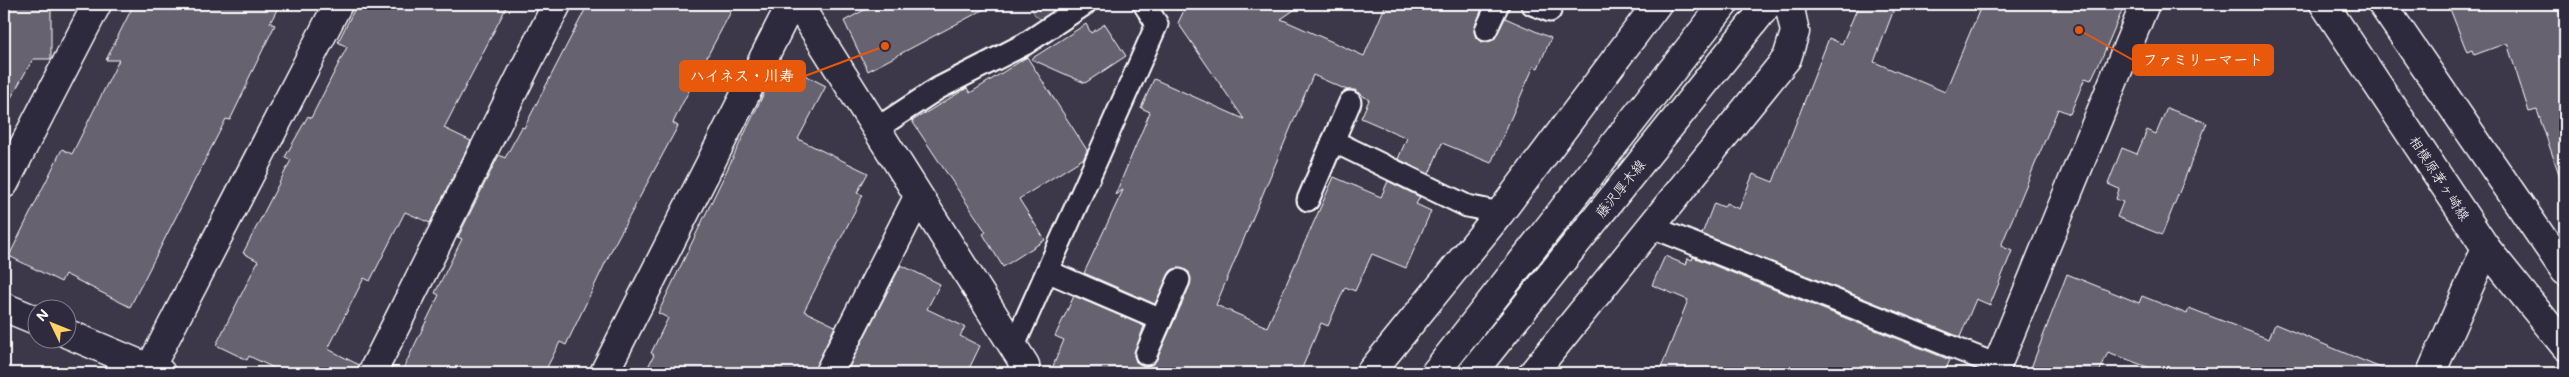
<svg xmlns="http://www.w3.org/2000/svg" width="2569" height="377" font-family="Mali,'Klee One',sans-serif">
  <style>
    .green { fill: #555060; stroke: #aaa8b0 }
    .building { fill: #666270; stroke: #fff }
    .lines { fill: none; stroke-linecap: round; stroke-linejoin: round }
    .service-casing { stroke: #fff; stroke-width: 25 }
    .minor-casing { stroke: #fff; stroke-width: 31 }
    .primary-casing { stroke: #fff; stroke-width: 31 }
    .service { stroke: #2f2a3d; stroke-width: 21 }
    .minor { stroke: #2f2a3d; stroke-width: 28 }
    .primary { stroke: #2f2a3d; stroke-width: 28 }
    .rail { stroke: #fff; stroke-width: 4; stroke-dasharray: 8 4; stroke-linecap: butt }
    .labels { text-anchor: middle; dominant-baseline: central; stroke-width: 4; stroke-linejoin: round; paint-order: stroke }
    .street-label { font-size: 14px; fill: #fff; stroke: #2f2a3d }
    .leader { fill: none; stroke: #e8590c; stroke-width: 2 }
    .callout-dot { fill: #e8590c; stroke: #2f2a3d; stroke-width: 2 }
    .callout { fill: #e8590c; stroke: #e8590c; stroke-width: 2 }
    .callout-label { font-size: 15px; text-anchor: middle; font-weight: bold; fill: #fff }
  </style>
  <rect width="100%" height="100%" fill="#3c3749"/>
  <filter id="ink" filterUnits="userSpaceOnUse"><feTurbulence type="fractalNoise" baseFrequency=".02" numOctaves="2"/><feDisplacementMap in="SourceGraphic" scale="10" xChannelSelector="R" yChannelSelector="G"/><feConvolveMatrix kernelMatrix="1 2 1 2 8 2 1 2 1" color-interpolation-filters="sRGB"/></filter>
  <g filter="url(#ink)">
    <!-- green -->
    <polygon class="green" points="1029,4 1080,4 1049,26 1035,15"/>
    <!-- building -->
    <g class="building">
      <polygon points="4,4 51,4 51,59 33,59 4,110"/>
      <polygon points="134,4 280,4 270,23 275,25 247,82 248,83 230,120 226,119 130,307 65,274 61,282 9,256 62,149 72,154 119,60 106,60"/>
      <polygon points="357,4 508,4 444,128 471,141 430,223 405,212 370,281 364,278 328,349 359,365 356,373 284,373 249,356 247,360 216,345 258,261 243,253 291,160 285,157 308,116 311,118 347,47 338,42"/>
      <polygon points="588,4 735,4 681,106 673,123 678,126 613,247 566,345 560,342 544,373 401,373 439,295 435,293 462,239 458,237 499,155 505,158 522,127 524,128"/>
      <polygon points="875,4 994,4 868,71 844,21"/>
      <polygon points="1187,4 1303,4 1281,19 1364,56 1386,4 1472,4 1482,8 1474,31 1476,38 1481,42 1494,40 1505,18 1551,38 1538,68 1534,66 1491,163 1442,143 1429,174 1398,159 1407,138 1361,118 1369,100 1355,90 1347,90 1313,75 1216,305 1267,327 1334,177 1381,197 1388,181 1420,197 1416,204 1431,211 1406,268 1372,254 1355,291 1345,287 1328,326 1321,323 1300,373 1050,373 1064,340 1055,336 1074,296 1144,326 1134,355 1136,362 1147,366 1157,359 1190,285 1189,272 1178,268 1172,270 1155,304 1084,273 1123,190 1115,195 1150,112 1141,108 1154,79 1244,119 1178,23"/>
      <polygon points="1859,4 1896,4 1874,62 1945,92 1982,4 2125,4 2103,55 2091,80 2085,78 2070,114 2058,109 2001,246 2012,251 1990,305 1976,299 1960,337 1702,234 1714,203 1724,207 1726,203 1739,209 1753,174 1773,182 1829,38 1842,44"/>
      <polygon points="2448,4 2565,4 2565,176 2560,177 2537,110 2529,112 2507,43 2474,55 2472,50 2467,52"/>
      <polygon points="1086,24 1091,33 1105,24 1126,56 1085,83 1031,59"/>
      <polygon points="1027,57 1087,150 1084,158 1019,199 1045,240 1003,267 983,234 986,232 912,121 967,88 970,93"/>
      <polygon points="779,62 826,86 798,139 868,173 857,193 863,195 804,311 835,326 813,373 645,373 654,355 651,353 668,318 658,313"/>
      <polygon points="2167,108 2207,123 2162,235 2117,217 2123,202 2116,199 2119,189 2108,184 2122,148 2137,154 2147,130 2156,134"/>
      <polygon points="1665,256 1686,265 1688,258 1692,260 1693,257 1950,360 1944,373 1659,373 1688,300 1652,285"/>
      <polygon points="901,265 940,284 927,309 965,327 960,336 980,346 967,373 846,373"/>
      <polygon points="2067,274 2139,303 2142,296 2187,314 2189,308 2269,339 2275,324 2393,373 2163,373 2108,352 2099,373 2029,373"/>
    </g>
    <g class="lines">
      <defs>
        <g id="service">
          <polyline points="1532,4 1550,11"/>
          <polyline points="1486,30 1498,4"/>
          <polyline points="1350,102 1333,141 1467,206 1500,213"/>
          <polyline points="876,129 937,89 1025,44 1085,4"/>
          <polyline points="1308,200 1333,141"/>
          <polyline points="1652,227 1997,365"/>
          <polyline points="1047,271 1161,320 1179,280"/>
          <polyline points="1013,348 1157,24 1144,4"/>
          <polyline points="1146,354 1161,320"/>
        </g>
        <g id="minor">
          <polyline points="798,4 1025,365 1021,373"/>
          <polyline points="4,184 97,4"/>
          <polyline points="4,307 38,321"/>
          <polyline points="68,334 161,373"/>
          <polyline points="150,368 338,4"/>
          <polyline points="372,373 557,4"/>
          <polyline points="604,373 791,4"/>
          <polyline points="829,373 918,197"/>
          <polyline points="1370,373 1500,213 1657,4"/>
          <polyline points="1533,373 1787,58 1795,32 1789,4"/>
          <polyline points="1994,373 2145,4"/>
          <polyline points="2431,373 2486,248"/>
        </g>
        <g id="primary">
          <polyline points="2324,4 2486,248 2565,346"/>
          <polyline points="2382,4 2565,271"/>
          <polyline points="1435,373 1724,4"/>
          <polyline points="1472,373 1768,4"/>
        </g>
      </defs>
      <!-- service casing -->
      <use href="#service" class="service-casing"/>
      <!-- minor casing -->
      <use href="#minor" class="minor-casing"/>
      <!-- primary casing -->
      <use href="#primary" class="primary-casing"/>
      <!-- service -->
      <use href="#service" class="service"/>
      <!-- minor -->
      <use href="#minor" class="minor"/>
      <!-- primary -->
      <use href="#primary" class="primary"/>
      <!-- rail -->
      <polyline class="rail" points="4,369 14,373"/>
    </g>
  </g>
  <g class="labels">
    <!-- street labels -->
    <g class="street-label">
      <text transform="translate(2440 178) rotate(57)">相模原茅ヶ崎線</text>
      <text transform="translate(1620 188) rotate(-51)">藤沢厚木線</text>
    </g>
  </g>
  <!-- callouts -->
  <path class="leader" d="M2079 30L2133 60M885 46L805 76"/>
  <g class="callout-dot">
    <circle cx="2079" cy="30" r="5"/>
    <circle cx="885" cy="46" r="5"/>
  </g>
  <g class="callout">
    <rect x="2133" y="45" width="140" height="30" rx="5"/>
    <rect x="680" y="61" width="125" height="30" rx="5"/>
  </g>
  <g class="callout-label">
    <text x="2203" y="65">ファミリーマート</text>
    <text x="742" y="81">ハイネス・川寿</text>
  </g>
  <!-- margin -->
  <rect width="2569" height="377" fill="none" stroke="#2f2a3d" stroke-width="20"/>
  <rect x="10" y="10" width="2549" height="357" fill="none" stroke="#fff" stroke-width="2" filter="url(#ink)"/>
  <!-- north arrow -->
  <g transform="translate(52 324) rotate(313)"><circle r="24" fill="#2f2a3d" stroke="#827f8b"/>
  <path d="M0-4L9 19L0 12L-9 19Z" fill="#ffd166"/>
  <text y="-8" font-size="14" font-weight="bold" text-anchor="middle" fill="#ffffff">N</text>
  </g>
</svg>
